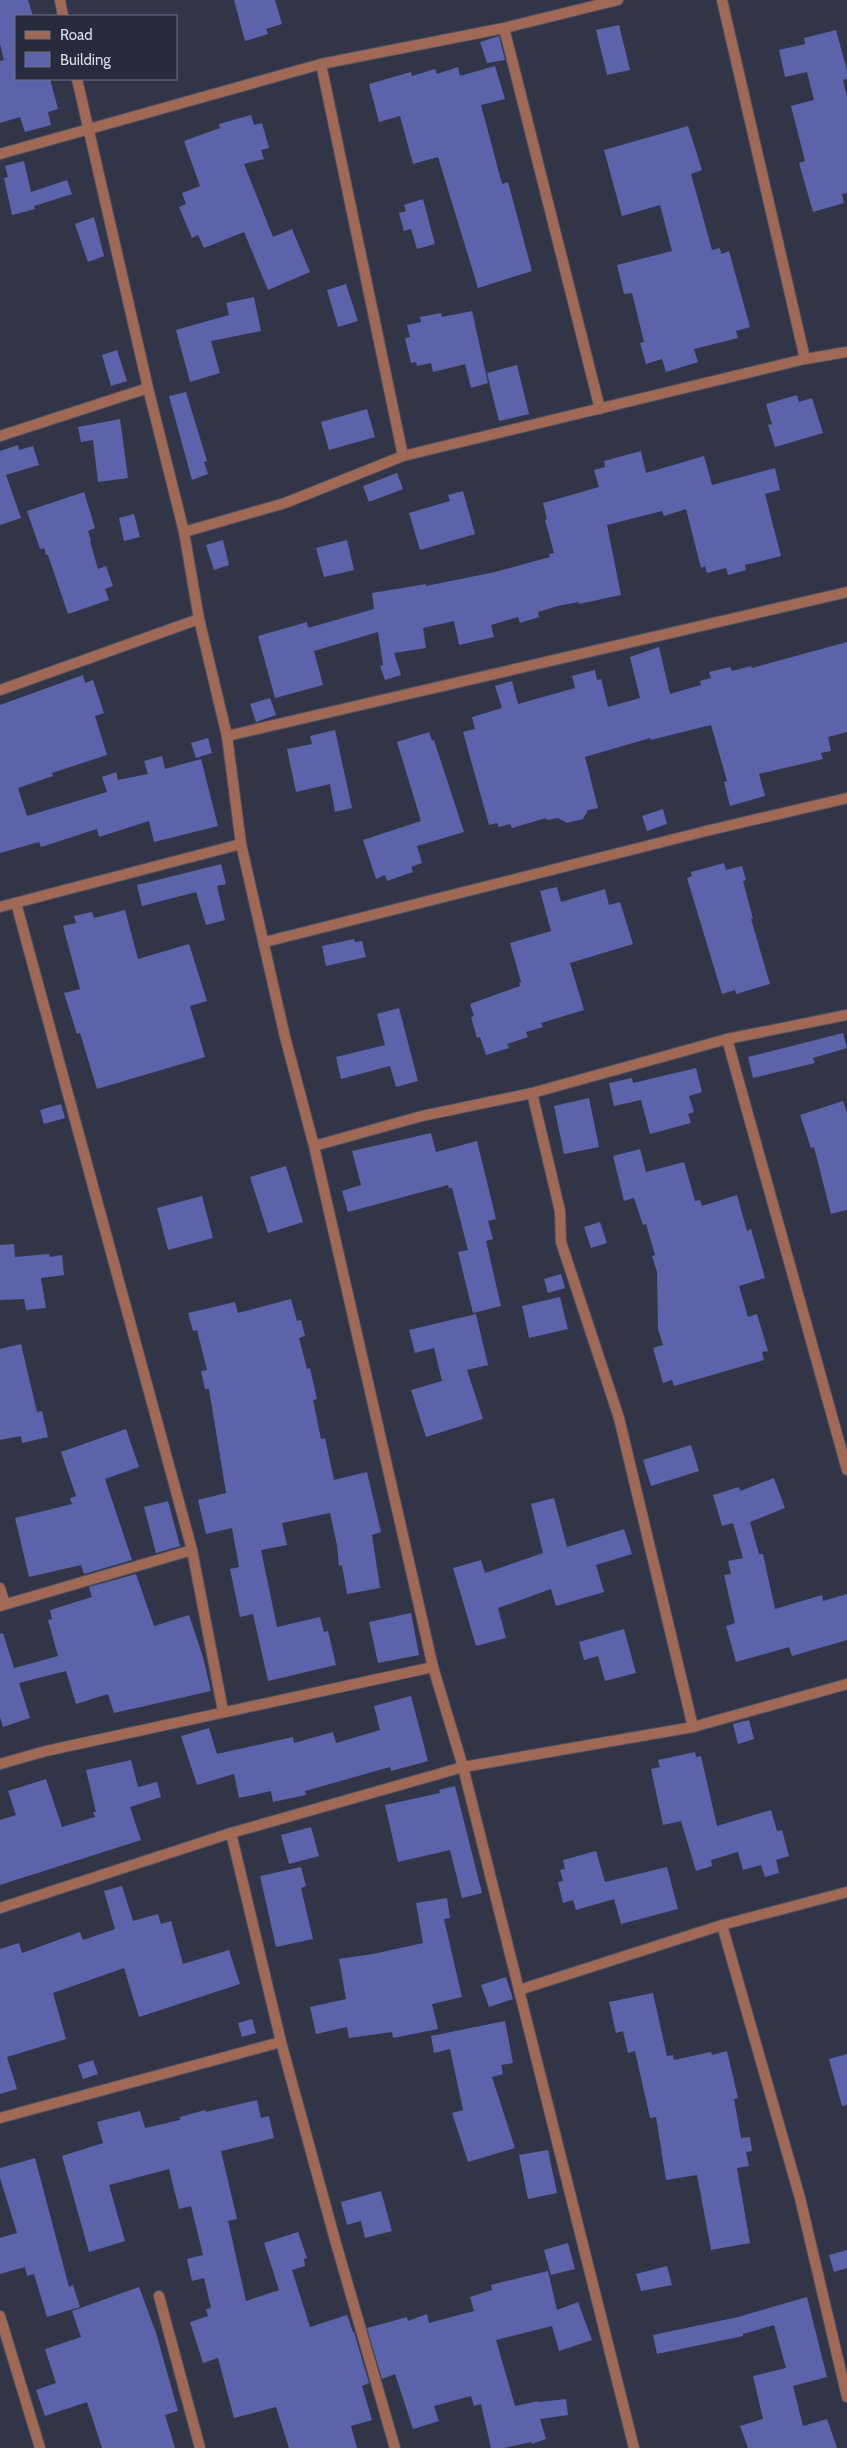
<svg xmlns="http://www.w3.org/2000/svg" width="847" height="2448" font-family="Cabin,sans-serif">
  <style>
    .building { fill: #5c63ab }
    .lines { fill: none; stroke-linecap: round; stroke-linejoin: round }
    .street-casing { stroke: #505364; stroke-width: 12 }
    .street { stroke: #a06955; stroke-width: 10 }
  </style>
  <rect width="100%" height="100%" fill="#323547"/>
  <!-- building -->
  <g class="building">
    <polygon points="0,0 28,0 33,16 16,16 16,79 50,79 58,109 48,112 51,125 25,132 20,117 0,123 0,61 4,60 0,44"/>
    <polygon points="234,0 275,0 282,24 266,29 268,34 245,41"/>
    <polygon points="619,25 630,70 607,75 596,30"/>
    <polygon points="836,30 847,70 847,79 843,80 847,97 847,193 842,194 844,203 813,212 799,163 805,161 791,106 814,100 807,72 785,77 779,50 805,44 804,38"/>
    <polygon points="499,36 505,60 487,63 480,42"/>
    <polygon points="495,66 505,99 481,105 502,184 508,182 532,271 478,288 438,157 413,164 400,116 379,122 369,84 411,72 412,76 435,69 437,74 458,67 460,76"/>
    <polygon points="251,115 254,125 262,123 269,148 261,150 264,159 244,164 273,237 292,229 310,272 268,290 244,232 204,248 198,235 192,238 179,207 186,204 182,193 200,186 184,141 220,128 219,124"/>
    <polygon points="688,126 702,170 691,174 712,250 720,248 721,254 729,251 750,327 736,331 738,338 694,349 698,362 666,372 662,359 646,364 640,343 644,342 632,293 624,294 617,265 672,251 660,205 622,216 604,150"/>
    <polygon points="24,161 31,192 67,180 72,194 34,206 35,209 12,215 4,178 8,177 5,166"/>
    <polygon points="423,199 435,244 417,249 411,229 404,231 399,213 406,211 404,205"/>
    <polygon points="94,217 104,256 88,262 75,224"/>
    <polygon points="346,284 358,321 338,327 327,290"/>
    <polygon points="254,297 261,331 211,341 220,373 190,382 176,330 229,315 226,303"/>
    <polygon points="472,311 488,383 471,388 465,364 433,372 431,363 417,366 416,362 411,363 405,338 410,337 407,325 421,322 420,317 441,313 442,317"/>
    <polygon points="117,350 127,381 111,386 102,355"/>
    <polygon points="517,365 529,414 499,421 487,373"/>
    <polygon points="186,392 207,461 204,462 208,474 192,480 169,396"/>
    <polygon points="797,395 799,402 812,398 823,433 775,447 768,425 772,424 766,404"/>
    <polygon points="367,409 375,437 329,450 321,422"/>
    <polygon points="120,419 128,478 98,482 93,440 81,442 78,427"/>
    <polygon points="18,445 19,450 33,446 39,465 6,475 21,518 0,525 0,451"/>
    <polygon points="641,451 646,473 704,456 712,485 775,468 780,490 765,494 781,556 745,565 746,570 728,575 726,568 707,573 705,566 701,568 686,509 664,516 662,511 607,525 621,595 579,604 578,602 558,606 538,612 539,617 520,623 518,617 491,625 494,637 459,645 454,621 423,628 426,648 394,653 401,675 385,680 380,666 383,665 378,632 314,651 323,685 275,698 258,636 307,622 308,628 374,609 372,593 426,584 426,586 495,572 550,557 549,554 554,553 545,520 547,519 543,503 599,487 594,470 605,467 604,461"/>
    <polygon points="397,473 403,489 369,502 363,486"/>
    <polygon points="463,491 475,534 420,550 409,513 450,501 448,495"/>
    <polygon points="84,492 95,528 88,531 91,541 90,541 98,569 106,566 113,586 105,589 109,600 68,614 48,555 46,555 44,548 40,549 27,511"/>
    <polygon points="134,514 140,537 124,541 119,518"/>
    <polygon points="223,540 229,565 214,570 206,545"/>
    <polygon points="347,540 354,570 324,577 316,548"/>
    <polygon points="847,642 847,732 828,737 831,751 821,753 823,759 759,774 765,796 730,806 724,782 727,781 711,725 651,740 650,738 585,757 598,808 588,810 583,819 567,823 558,818 547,820 546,818 512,828 510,824 499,827 497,823 489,825 463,732 475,729 472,717 502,708 495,686 512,681 518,704 575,688 572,676 595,670 597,680 601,679 608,707 640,698 630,657 659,647 670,694 701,685 700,681 711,678 709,672 730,667 732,671 751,666 752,668"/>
    <polygon points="83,675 85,683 93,680 104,713 95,716 107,755 52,773 53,776 18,788 27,816 107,792 102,777 116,772 118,780 148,774 144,761 162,756 165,769 201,759 218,826 154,842 149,821 99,837 97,829 41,847 39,842 0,853 0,705"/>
    <polygon points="270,698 276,715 256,722 250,704"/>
    <polygon points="335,730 352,808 335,812 330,784 296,792 287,749 312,744 310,736"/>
    <polygon points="429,732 432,741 434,740 464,832 417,846 422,863 411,867 413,872 387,881 385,875 376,879 363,840 421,821 397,742"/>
    <polygon points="208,738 212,753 196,758 191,743"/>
    <polygon points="663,809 667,824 647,831 642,816"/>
    <polygon points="724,863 726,870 742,866 746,880 743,881 753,919 751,919 770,984 736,994 735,990 722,994 687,878 692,876 691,872"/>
    <polygon points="221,864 226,884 217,886 225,920 206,925 196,892 142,906 137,885"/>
    <polygon points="557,887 561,902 605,889 609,905 620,902 633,944 570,963 584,1010 541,1023 543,1027 526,1032 528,1037 507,1044 509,1048 486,1055 480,1037 477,1038 471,1017 474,1016 470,1004 520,986 519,983 521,982 510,943 551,931 540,891"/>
    <polygon points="125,910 138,959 189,944 207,1001 190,1006 205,1057 97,1089 80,1033 77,1034 64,993 80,989 63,926 76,923 74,916 92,912 94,918"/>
    <polygon points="354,939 355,942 362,941 366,957 326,966 322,946"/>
    <polygon points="399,1008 418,1081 396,1087 390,1066 341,1079 336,1057 385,1045 377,1014"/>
    <polygon points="843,1033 847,1048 813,1058 815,1063 753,1078 748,1057"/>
    <polygon points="696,1068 702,1092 689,1096 694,1112 688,1114 691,1123 650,1134 641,1100 614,1106 609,1083 632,1078 633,1083"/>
    <polygon points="589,1098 599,1147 564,1154 554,1106"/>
    <polygon points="843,1101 847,1113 847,1210 831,1214 814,1147 811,1148 800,1115"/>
    <polygon points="61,1104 65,1118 44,1124 40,1110"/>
    <polygon points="431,1133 436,1152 477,1141 496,1219 488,1221 493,1239 486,1241 501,1306 473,1313 458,1252 468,1250 452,1188 449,1188 448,1185 348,1212 342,1191 361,1185 352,1151"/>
    <polygon points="640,1149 646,1172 684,1162 695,1201 700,1200 702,1206 737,1195 747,1231 751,1229 765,1278 739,1286 748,1317 757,1314 768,1351 762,1352 764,1360 674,1386 672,1380 663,1383 653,1348 663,1345 658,1329 657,1272 652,1256 655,1255 646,1224 643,1225 634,1198 624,1201 613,1156"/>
    <polygon points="286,1166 303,1222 268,1233 250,1177"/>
    <polygon points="202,1196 213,1238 168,1250 157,1208"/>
    <polygon points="600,1222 607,1243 591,1248 584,1227"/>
    <polygon points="14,1244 15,1257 49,1254 50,1257 62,1255 64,1275 41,1278 46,1308 26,1310 24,1299 0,1300 0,1245"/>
    <polygon points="561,1274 565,1288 548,1293 544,1279"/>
    <polygon points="560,1297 568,1329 529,1338 522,1306"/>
    <polygon points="291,1299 297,1321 301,1320 305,1336 299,1338 307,1369 310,1368 317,1399 313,1400 321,1439 325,1438 334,1480 367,1472 381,1532 372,1535 380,1588 347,1594 342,1565 339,1566 337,1545 330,1513 282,1523 287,1545 261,1550 277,1627 320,1617 324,1632 328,1631 336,1665 268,1681 253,1614 240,1617 230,1569 239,1567 232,1528 206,1534 198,1500 226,1493 209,1389 205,1389 201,1371 207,1370 197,1330 193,1331 188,1313 235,1302 238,1313"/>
    <polygon points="476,1314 488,1365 467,1370 483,1419 426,1437 411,1390 442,1381 434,1348 415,1353 409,1330"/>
    <polygon points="21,1344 37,1412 42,1411 48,1437 22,1443 21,1436 0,1440 0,1349"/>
    <polygon points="126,1429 139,1467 105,1479 132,1560 84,1574 81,1565 29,1577 15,1518 72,1504 70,1498 76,1496 61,1452"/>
    <polygon points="691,1445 699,1471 651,1486 643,1460"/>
    <polygon points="774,1478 785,1508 750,1522 759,1554 763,1554 775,1609 822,1595 823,1601 847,1594 847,1640 792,1656 789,1647 736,1662 726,1626 735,1623 724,1575 731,1574 728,1561 743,1558 733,1523 722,1526 713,1495 739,1487 740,1491"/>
    <polygon points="554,1498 567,1547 624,1529 632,1554 596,1565 604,1592 556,1606 551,1589 498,1608 506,1638 476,1646 453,1568 481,1560 485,1573 543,1553 531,1504"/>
    <polygon points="168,1501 180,1546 156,1553 144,1507"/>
    <polygon points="136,1574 154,1626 189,1615 203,1657 211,1691 114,1713 108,1694 76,1704 66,1671 19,1683 30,1718 3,1727 0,1717 0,1634 3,1633 14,1668 58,1656 48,1620 52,1619 50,1610 92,1597 89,1587"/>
    <polygon points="411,1613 419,1655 378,1663 369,1622"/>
    <polygon points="624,1629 636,1673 605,1681 598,1656 584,1660 579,1642"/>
    <polygon points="411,1696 428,1761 391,1771 390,1767 305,1791 306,1795 273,1802 271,1791 239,1798 234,1774 197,1785 181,1736 209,1728 217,1754 293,1737 294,1743 333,1732 336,1743 380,1730 374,1706"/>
    <polygon points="749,1720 754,1739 738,1744 733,1724"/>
    <polygon points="695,1752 696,1757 701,1756 717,1826 771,1810 777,1831 782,1830 789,1856 776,1860 779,1873 765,1877 761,1865 743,1870 738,1852 711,1860 712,1866 696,1871 681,1821 663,1825 651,1769 660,1767 658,1760"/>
    <polygon points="131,1760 138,1787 157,1782 161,1797 130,1807 141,1840 0,1885 0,1820 16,1815 8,1791 46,1779 62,1827 95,1817 93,1812 96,1812 86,1770"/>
    <polygon points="455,1786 482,1893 462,1898 450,1850 398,1862 385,1805 440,1793 439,1790"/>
    <polygon points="311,1827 319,1856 289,1864 281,1835"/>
    <polygon points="596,1851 605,1882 667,1867 678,1909 621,1924 614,1899 576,1910 573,1900 563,1903 558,1882 563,1881 560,1870 565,1869 563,1860"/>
    <polygon points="301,1867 306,1886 301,1888 313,1939 276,1947 260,1876"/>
    <polygon points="122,1886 133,1921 158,1914 161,1924 171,1921 183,1964 229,1950 240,1984 139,2017 124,1968 53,1993 66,2039 7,2057 17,2089 0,2094 0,1949 19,1943 22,1953 80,1932 83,1940 115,1929 104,1891"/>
    <polygon points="447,1898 450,1918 444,1919 462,1997 432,2004 438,2029 393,2038 392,2032 349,2038 347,2027 316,2034 310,2007 346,1999 339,1959 373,1954 423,1943 416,1903"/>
    <polygon points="506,1977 513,1999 489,2007 481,1985"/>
    <polygon points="653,1993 667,2056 673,2055 674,2060 711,2052 712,2055 727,2051 738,2098 734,2099 741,2138 750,2137 752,2151 746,2152 749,2166 737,2168 750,2243 711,2250 697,2175 666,2180 656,2117 650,2118 635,2051 628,2053 623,2031 616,2033 609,2002"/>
    <polygon points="252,2019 256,2033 242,2037 238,2023"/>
    <polygon points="505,2021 513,2063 501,2065 503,2074 492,2077 515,2148 468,2162 452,2113 463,2110 450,2049 434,2053 431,2036"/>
    <polygon points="847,2054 847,2105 842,2106 829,2059"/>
    <polygon points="93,2060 98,2074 83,2079 78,2065"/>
    <polygon points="257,2100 261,2118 269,2116 274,2138 221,2151 237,2219 228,2221 246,2301 279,2290 264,2243 298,2232 307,2258 304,2259 305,2266 292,2270 310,2327 347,2315 353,2332 354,2332 369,2383 362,2386 372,2420 351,2426 357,2448 289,2448 276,2407 234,2418 218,2358 203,2363 190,2322 208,2316 206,2309 211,2308 204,2278 192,2281 187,2259 203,2255 191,2206 179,2209 169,2169 109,2185 125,2241 89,2252 62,2156 103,2143 97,2122 140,2111 145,2128 180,2120 180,2117 205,2110 206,2112"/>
    <polygon points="548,2150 557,2193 528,2199 519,2155"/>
    <polygon points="35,2158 69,2287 73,2285 80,2307 47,2317 34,2274 27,2276 25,2267 0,2274 0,2238 17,2233 0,2178 0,2168"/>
    <polygon points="381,2191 392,2231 365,2238 361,2221 347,2225 341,2202"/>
    <polygon points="568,2243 575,2269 551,2275 544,2250"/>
    <polygon points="847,2250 847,2268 834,2272 829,2255"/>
    <polygon points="667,2266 672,2285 641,2291 636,2274"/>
    <polygon points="548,2271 557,2310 578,2302 592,2340 559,2351 552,2326 496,2340 515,2406 539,2401 539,2402 566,2399 568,2415 540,2419 546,2439 532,2444 531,2442 504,2448 491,2448 481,2404 474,2406 471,2396 434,2406 439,2421 413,2429 395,2374 382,2379 367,2328 407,2317 408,2321 427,2314 429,2323 474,2311 470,2297 492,2290 491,2285"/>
    <polygon points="139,2287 156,2333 178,2411 165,2415 175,2448 102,2448 87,2402 45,2416 36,2390 56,2383 45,2349 81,2337 72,2311"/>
    <polygon points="807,2297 827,2377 793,2386 803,2426 827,2419 837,2448 748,2448 740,2426 763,2419 753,2376 786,2368 774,2325 743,2334 743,2336 657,2354 653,2335 738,2317"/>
  </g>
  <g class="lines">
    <defs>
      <g id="street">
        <polyline points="60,0 63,16"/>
        <polyline points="722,0 805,359"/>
        <polyline points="504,28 600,409"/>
        <polyline points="321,64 403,456"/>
        <polyline points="77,79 148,388 184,532 199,619 227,736 241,844 285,1037 314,1146 433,1667 463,1767 634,2448"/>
        <polyline points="0,154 321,64 504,28 618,0"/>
        <polyline points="0,436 148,388"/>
        <polyline points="184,532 285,503 403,456 805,359 847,352"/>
        <polyline points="0,690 199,619"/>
        <polyline points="227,736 847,592"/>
        <polyline points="16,903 192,1550 223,1711"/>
        <polyline points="0,907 241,844"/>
        <polyline points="265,942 706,831 847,798"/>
        <polyline points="727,1039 847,1470"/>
        <polyline points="532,1093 560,1211 561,1242 619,1418 693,1727"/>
        <polyline points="314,1146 422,1116 532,1093 727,1039 847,1015"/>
        <polyline points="0,1588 5,1604"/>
        <polyline points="0,1606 192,1550"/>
        <polyline points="0,1764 46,1751 433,1667"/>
        <polyline points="231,1833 281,2042 335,2240 395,2448"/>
        <polyline points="0,1908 231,1833 463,1767 693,1727 847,1684"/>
        <polyline points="722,1925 800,2198 847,2397"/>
        <polyline points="519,1990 722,1925 847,1892"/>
        <polyline points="0,2118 281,2042"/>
        <polyline points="159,2296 200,2448"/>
        <polyline points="0,2316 40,2448"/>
      </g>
    </defs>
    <!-- street casing -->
    <use href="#street" class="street-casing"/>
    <!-- street -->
    <use href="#street" class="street"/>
  </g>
  <!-- legend -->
  <rect x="15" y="15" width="162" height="65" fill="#282b3c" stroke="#6f7281"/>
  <rect x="25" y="31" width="25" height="8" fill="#a06955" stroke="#6f7281"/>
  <text x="60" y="40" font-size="15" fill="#dadce8">Road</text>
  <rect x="25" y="52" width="25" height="15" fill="#5c63ab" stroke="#6f7281"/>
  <text x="60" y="65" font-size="15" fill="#dadce8">Building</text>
</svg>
